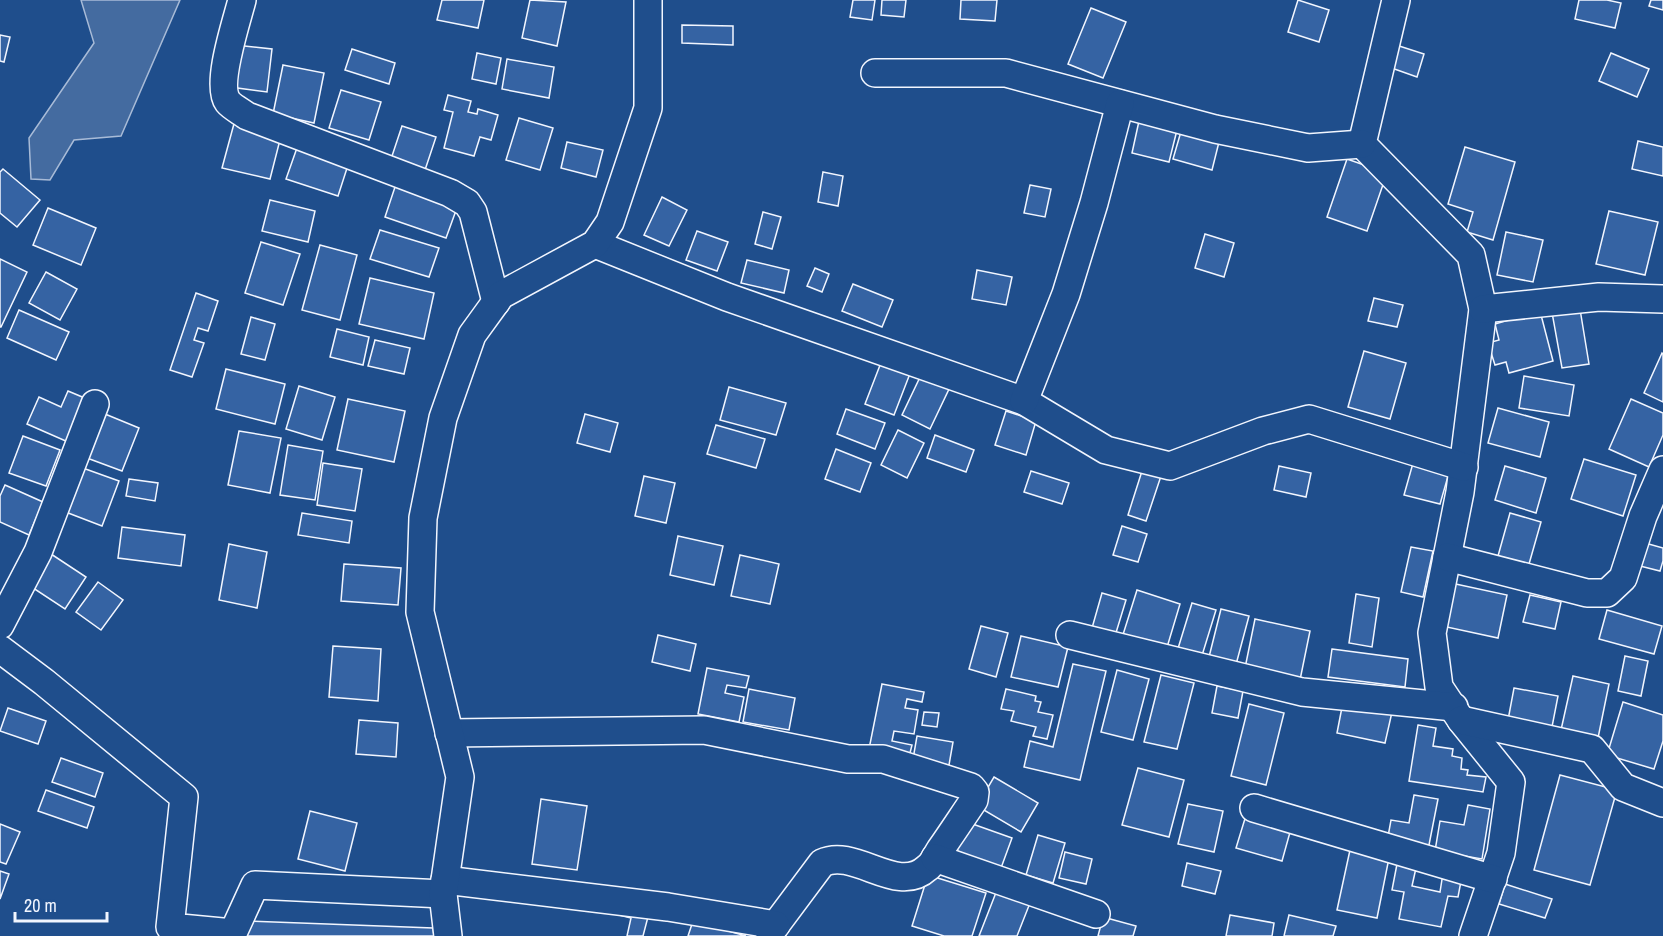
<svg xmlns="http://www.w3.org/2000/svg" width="1663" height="936" font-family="'Archivo Narrow',sans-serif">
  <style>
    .water { fill: #446ba0; stroke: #a8bbd7; stroke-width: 1.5 }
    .building { fill: #3563a3; stroke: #f2f6ff; stroke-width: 1.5 }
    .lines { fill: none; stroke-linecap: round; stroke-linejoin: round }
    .minor-casing { stroke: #f2f6ff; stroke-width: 30 }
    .minor { stroke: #1f4e8c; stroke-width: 27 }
  </style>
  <rect width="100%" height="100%" fill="#1f4e8c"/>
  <!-- water -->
  <polygon class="water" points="81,0 180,0 121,136 74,140 50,180 31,179 29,138 94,43"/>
  <!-- building -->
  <g class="building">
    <polygon points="442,0 484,0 478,28 437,20"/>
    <polygon points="530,0 566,2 557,46 522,38"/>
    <polygon points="853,0 875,0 872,20 850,17"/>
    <polygon points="882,0 906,0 904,17 881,15"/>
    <polygon points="961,0 997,0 995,21 960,19"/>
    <polygon points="1298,0 1329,10 1319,42 1288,32"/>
    <polygon points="1579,0 1607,0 1621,3 1615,28 1575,19"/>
    <polygon points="1651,0 1663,0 1663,10 1649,6"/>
    <polygon points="1091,8 1126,22 1103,78 1068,64"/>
    <polygon points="682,25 733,26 733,45 682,43"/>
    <polygon points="0,35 10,37 4,62 0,61"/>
    <polygon points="1393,44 1424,54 1417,77 1386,66"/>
    <polygon points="235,45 272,49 267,92 230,87"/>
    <polygon points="352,49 395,63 389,84 345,70"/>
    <polygon points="477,53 501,58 496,84 472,79"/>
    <polygon points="1611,53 1649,69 1637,97 1599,81"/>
    <polygon points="507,59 554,67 549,98 502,89"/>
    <polygon points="283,65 324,73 314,123 273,114"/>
    <polygon points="341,90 381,102 369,140 329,128"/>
    <polygon points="448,95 471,101 468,112 477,114 478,109 498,115 491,140 480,137 474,156 444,148 453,112 444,110"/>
    <polygon points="519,118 553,128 540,170 506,160"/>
    <polygon points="235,120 282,132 270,179 222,168"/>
    <polygon points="1139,121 1177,130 1169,162 1132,153"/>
    <polygon points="402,126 436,137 424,173 390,162"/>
    <polygon points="1182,128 1220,138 1212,170 1173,159"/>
    <polygon points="1638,141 1663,147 1663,176 1632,169"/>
    <polygon points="567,142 603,150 596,177 561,168"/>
    <polygon points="298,145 349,162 338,196 286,179"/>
    <polygon points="1465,147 1515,162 1493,240 1467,232 1473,212 1448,204"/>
    <polygon points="1347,159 1387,173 1367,231 1327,217"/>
    <polygon points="3,169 40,200 17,227 0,213 0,172"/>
    <polygon points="823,172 843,176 838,206 818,202"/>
    <polygon points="396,184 458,205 446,238 385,217"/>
    <polygon points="1030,185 1051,189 1045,217 1024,213"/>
    <polygon points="662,197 687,210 669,246 644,235"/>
    <polygon points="270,200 315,211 308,242 262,231"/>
    <polygon points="48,208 96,228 81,265 33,245"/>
    <polygon points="1609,211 1658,222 1645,275 1596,264"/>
    <polygon points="763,212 781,217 772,249 755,244"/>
    <polygon points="380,230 439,248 429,277 370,259"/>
    <polygon points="697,231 728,242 717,271 686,260"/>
    <polygon points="1506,232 1543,240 1533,282 1497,275"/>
    <polygon points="1205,234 1234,243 1224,277 1195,268"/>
    <polygon points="261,242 300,254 283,305 245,293"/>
    <polygon points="320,245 357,255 340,320 302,310"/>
    <polygon points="0,259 27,272 1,327 0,327"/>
    <polygon points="747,260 789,270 784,293 741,283"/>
    <polygon points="815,268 829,274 822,292 807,286"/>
    <polygon points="977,270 1012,277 1006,305 972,299"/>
    <polygon points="46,272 77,289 60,320 29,303"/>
    <polygon points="370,278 434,293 424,339 359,324"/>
    <polygon points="853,284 893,300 882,327 842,311"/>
    <polygon points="196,293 218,301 208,331 198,328 194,340 204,343 192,377 170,370"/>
    <polygon points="1374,298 1403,305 1397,327 1368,321"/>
    <polygon points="1579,303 1589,364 1562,368 1551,307"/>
    <polygon points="19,310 69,332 56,360 7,338"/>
    <polygon points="1540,311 1553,361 1509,373 1506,362 1495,365 1488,343 1499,340 1495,324"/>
    <polygon points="251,317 275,324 265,360 241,354"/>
    <polygon points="337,329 369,337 363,365 330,357"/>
    <polygon points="375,340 410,348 404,374 368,366"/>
    <polygon points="1364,351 1406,363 1390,419 1348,407"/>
    <polygon points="1662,353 1663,354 1663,402 1644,393"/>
    <polygon points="882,360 911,371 894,415 865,404"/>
    <polygon points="226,369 285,384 275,424 216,409"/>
    <polygon points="922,373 950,387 930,429 902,415"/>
    <polygon points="1524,376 1574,385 1569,416 1519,408"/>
    <polygon points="299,386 335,397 322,440 286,429"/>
    <polygon points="729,387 786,403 776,435 720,420"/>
    <polygon points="68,391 87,399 68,442 27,424 39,397 61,407"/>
    <polygon points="348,399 405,411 394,462 337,450"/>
    <polygon points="1631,399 1663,413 1663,435 1649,467 1609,449"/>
    <polygon points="1498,408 1549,422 1540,457 1488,443"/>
    <polygon points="846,409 885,423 875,449 837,434"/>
    <polygon points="1006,411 1036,421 1026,455 995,445"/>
    <polygon points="105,414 139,428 122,471 87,458"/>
    <polygon points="585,414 618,423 610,452 577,443"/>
    <polygon points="716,425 765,439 756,468 707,454"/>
    <polygon points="898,430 924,443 907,478 881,465"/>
    <polygon points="239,431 281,438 270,493 228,485"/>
    <polygon points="935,435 974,450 966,472 927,458"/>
    <polygon points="23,436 60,450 46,486 9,473"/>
    <polygon points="288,445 323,451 315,500 280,495"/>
    <polygon points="836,449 871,463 860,492 825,479"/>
    <polygon points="1415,456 1451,466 1440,504 1404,495"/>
    <polygon points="1584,459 1636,475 1623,516 1571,499"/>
    <polygon points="323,463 362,469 355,511 317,505"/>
    <polygon points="1279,466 1311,473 1306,497 1274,490"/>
    <polygon points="1505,466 1546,478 1536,513 1495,500"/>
    <polygon points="80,467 119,481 102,526 63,511"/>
    <polygon points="1031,471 1069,483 1062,504 1024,492"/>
    <polygon points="1142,471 1161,476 1146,521 1128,515"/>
    <polygon points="644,476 675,483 666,523 635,516"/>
    <polygon points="129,479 158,483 155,501 126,496"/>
    <polygon points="5,485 43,502 29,535 0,522 0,496"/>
    <polygon points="302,513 352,521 349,543 298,535"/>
    <polygon points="1510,513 1541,522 1529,564 1498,556"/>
    <polygon points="1122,526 1147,534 1138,562 1113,555"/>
    <polygon points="122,527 185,535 181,566 118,558"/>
    <polygon points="678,536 723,546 714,585 670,575"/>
    <polygon points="1638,541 1663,548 1663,561 1660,571 1632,564"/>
    <polygon points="229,544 267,552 257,608 219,600"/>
    <polygon points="1411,547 1433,551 1423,597 1401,592"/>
    <polygon points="48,552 86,577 65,609 27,584"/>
    <polygon points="740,555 779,564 770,604 731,596"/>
    <polygon points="344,564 401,568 398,605 341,601"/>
    <polygon points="98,582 123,600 101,630 76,612"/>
    <polygon points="1451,583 1507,595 1498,638 1442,626"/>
    <polygon points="1137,590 1180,604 1165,654 1121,641"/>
    <polygon points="1102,593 1126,600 1115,636 1092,628"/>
    <polygon points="1356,594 1379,598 1372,647 1349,643"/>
    <polygon points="1530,595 1561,602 1555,629 1523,622"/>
    <polygon points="1192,603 1216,610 1200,662 1176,655"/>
    <polygon points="1221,609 1249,616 1234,672 1207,665"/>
    <polygon points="1607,610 1662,626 1654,654 1599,639"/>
    <polygon points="1255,619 1310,631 1300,680 1245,668"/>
    <polygon points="981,626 1008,633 996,677 969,669"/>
    <polygon points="658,635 696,644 690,671 652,662"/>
    <polygon points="1021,636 1068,647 1058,687 1011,677"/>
    <polygon points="333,646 381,649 378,701 329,697"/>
    <polygon points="1332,649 1408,659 1405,687 1328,677"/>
    <polygon points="1625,656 1648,661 1641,696 1618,691"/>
    <polygon points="1073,664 1106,671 1080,780 1024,767 1030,741 1053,747"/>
    <polygon points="707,668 749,676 746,688 727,685 725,693 744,697 739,722 698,714"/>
    <polygon points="1117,670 1149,679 1133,740 1101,732"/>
    <polygon points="1161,675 1194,683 1177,749 1144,742"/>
    <polygon points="1573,676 1609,684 1598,738 1561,730"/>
    <polygon points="882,684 924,692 922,702 907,699 905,708 918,710 914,734 894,731 892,741 912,745 909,757 869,749"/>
    <polygon points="1217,686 1243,691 1238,718 1212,713"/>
    <polygon points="1514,688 1558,696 1552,727 1508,720"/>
    <polygon points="749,689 795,698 789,730 743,722"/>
    <polygon points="1006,689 1036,696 1035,701 1041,702 1038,712 1053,715 1047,739 1033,736 1036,727 1011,721 1014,711 1001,709"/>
    <polygon points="1343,702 1392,712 1385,743 1337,733"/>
    <polygon points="1623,702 1663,715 1663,741 1654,769 1607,755"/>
    <polygon points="1249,704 1284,713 1266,785 1231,776"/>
    <polygon points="8,708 46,721 38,744 0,731"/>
    <polygon points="924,712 939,713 937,727 922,725"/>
    <polygon points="359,720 398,723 396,757 356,754"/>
    <polygon points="1418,725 1436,728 1433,746 1453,749 1452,756 1462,758 1461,769 1468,770 1467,775 1486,777 1483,792 1409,781"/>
    <polygon points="917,736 953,742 949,765 913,759"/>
    <polygon points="61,758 103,773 95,797 52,782"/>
    <polygon points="1138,768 1184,780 1169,837 1122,825"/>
    <polygon points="1560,775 1617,790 1590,885 1534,870"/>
    <polygon points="994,777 1038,803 1021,832 977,806"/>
    <polygon points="46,790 94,807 87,828 38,811"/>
    <polygon points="1414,795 1438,799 1428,850 1387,842 1391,820 1409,823"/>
    <polygon points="541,799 587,806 577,870 532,864"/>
    <polygon points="1188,804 1223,811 1214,852 1178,844"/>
    <polygon points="1468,805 1490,809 1482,859 1435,851 1440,821 1464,825"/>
    <polygon points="310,811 357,823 345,871 298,859"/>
    <polygon points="1247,812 1292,825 1282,861 1236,848"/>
    <polygon points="967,822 1012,838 1001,868 957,851"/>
    <polygon points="0,824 20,832 6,864 0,862"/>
    <polygon points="1038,835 1065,843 1053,883 1026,875"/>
    <polygon points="1350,850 1389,858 1377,918 1337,910"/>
    <polygon points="1065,852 1092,859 1086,884 1059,878"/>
    <polygon points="1187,863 1221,871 1215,894 1182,886"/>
    <polygon points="1397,864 1416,868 1412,886 1440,892 1443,873 1462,876 1458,897 1448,896 1441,927 1399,919 1404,892 1392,890"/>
    <polygon points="0,871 9,874 0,899"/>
    <polygon points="928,875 986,893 972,936 944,936 912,926"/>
    <polygon points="1505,884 1552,899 1545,918 1499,904"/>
    <polygon points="997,890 1030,903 1017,936 979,936"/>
    <polygon points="618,905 649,913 643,936 627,936 631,918 615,914"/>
    <polygon points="1230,915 1274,923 1272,936 1226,936"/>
    <polygon points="1289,915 1336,926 1333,936 1284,936"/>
    <polygon points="1103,917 1136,926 1133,936 1098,936"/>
    <polygon points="249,921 433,928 434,936 244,936"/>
    <polygon points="693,921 746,936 688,936"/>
  </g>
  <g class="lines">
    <defs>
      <g id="minor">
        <path d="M242,0C237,20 215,85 228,102C232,107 242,112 247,116L450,193L467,203L473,212L496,302"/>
        <polyline points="1396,0 1362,144 1471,255 1483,309 1460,492 1432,633 1439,687 1461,720 1511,782 1501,853 1473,936"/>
        <polyline points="875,73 1006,73 1215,129 1308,148 1362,144"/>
        <polyline points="595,244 727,297 1024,401 1106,450 1170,466 1263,431 1309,419 1464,467"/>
        <polyline points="1483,309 1599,297 1663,299"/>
        <polyline points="1024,401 1066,294 1094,203 1120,104"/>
        <polyline points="1447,557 1587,593 1607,593 1623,578 1643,516 1663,470"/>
        <polyline points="0,625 38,552 95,404"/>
        <polyline points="1070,635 1302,692 1454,707"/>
        <polyline points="0,649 44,682 184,797 170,927 233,933 255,885 443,894"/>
        <polyline points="1461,720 1592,749 1623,787 1663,803"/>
        <path d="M449,733L704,730L848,759H883L971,787L975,792L974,800C963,816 952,833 940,850C936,856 933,864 927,868C897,896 855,847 822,863L772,930L770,936"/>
        <polyline points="1254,808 1493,879"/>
        <polyline points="935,858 1096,914"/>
        <polyline points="445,880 668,907 776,925"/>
        <polyline points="448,936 443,894 460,777 420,612 423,518 443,418 472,335 501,295 595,244 610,222 648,108 648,0"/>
      </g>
    </defs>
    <!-- minor casing -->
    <use href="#minor" class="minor-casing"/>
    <!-- minor -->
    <use href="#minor" class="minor"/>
  </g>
  <!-- scale -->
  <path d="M15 912v9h92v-9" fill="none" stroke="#f2f6ff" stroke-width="3"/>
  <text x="24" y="912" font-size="18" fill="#f2f6ff" stroke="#1f4e8c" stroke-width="4.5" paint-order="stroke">20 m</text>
</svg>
